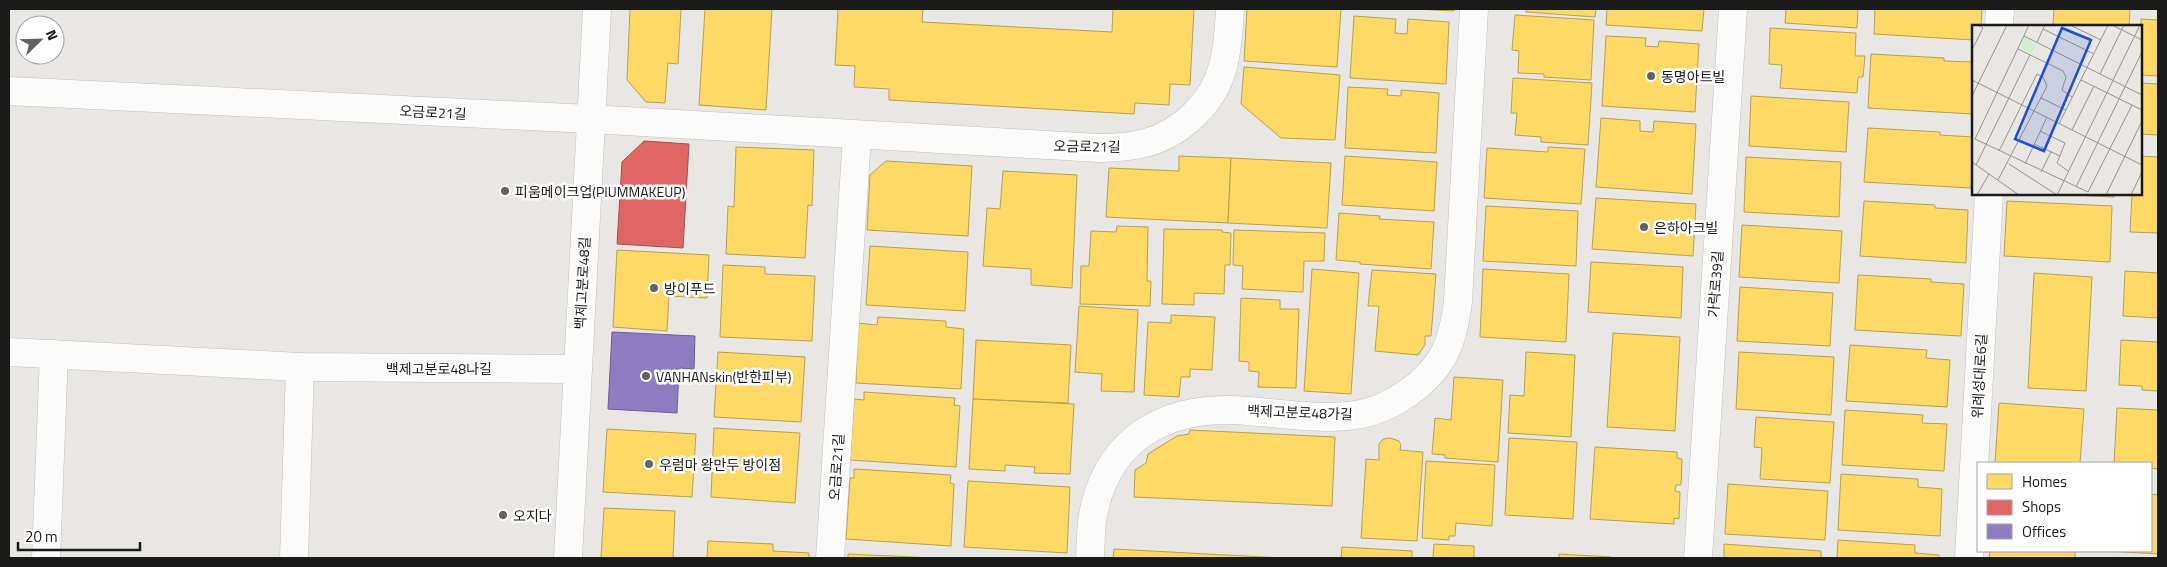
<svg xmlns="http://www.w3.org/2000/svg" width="2167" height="567" font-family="'Titillium Web','Noto Sans KR',sans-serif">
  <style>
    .homes { fill: #ffd966; stroke: #baa04f }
    .shops { fill: #e06666; stroke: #a54f4f }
    .offices { fill: #8e7cc3; stroke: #6b5f90 }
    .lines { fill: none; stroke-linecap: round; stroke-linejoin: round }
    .minor-casing { stroke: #c1c0bf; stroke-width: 29 }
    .minor { stroke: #fcfbfb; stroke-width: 28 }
    .poi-dot { fill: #626260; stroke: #fff; stroke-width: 2 }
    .labels { text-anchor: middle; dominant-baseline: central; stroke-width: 5; stroke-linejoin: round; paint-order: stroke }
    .poi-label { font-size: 14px; fill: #1a1a1a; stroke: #fff; text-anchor: start }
    .street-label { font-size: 14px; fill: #1a1a1a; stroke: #fff }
    .inset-road { fill: none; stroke: #969593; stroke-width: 1 }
    .view { fill: #1d4ed8; fill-opacity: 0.15; stroke: #1d4ed8; stroke-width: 2.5 }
    .inset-edge { fill: none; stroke: #1a1a1a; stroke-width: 2.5 }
  </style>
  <rect width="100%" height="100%" fill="#e9e7e3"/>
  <!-- homes -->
  <g class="homes">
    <polygon points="630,9 681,9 678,64 668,63 665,103 646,102 627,80"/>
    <polygon points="705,9 772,9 766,110 699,105"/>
    <polygon points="838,9 923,9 922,22 1112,32 1113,9 1194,9 1190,85 1170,84 1169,105 1135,103 1134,114 889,100 889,89 854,87 855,66 835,65"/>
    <polygon points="1247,9 1341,9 1337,67 1244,61"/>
    <polygon points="1415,9 1454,9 1454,11"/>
    <polygon points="1526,9 1596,9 1595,17 1526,12"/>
    <polygon points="1607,9 1704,9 1702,31 1606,25"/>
    <polygon points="1786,9 1858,9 1857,28 1785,23"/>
    <polygon points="1875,9 1982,9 1981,26 1973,26 1973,40 1874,34"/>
    <polygon points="2054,9 2130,9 2129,26 2061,26 2053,24"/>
    <polygon points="1515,15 1594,20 1591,80 1544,77 1544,74 1518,73 1519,51 1512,50"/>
    <polygon points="1354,16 1396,19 1395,33 1407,34 1408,19 1449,22 1446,84 1350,78"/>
    <polygon points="2141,19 2158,20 2158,76 2141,75"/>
    <polygon points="1770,28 1856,33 1855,56 1865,56 1863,77 1858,77 1857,93 1780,88 1782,65 1769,64"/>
    <polygon points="1606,36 1646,38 1645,46 1658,47 1659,41 1699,44 1695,112 1602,106"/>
    <polygon points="1871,54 1944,58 1944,61 1973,62 1973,114 1868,108"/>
    <polygon points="1244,67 1340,75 1335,140 1281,138 1241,104"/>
    <polygon points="1513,78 1592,83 1588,145 1541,142 1541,137 1515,135 1517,113 1511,113"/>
    <polygon points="2141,83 2158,84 2158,135 2141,134"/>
    <polygon points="1348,87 1388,89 1387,95 1401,96 1401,90 1439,93 1436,153 1345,148"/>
    <polygon points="1751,96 1849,102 1846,152 1749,146"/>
    <polygon points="1601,118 1640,121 1640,131 1653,132 1654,121 1696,124 1692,194 1596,187"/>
    <polygon points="1868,128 1940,132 1940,135 1973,137 1971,188 1864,182"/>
    <polygon points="736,147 814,150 812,206 808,205 805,258 726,254 728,206 734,207"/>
    <polygon points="1548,147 1585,149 1581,204 1484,198 1487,148 1548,152"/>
    <polygon points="1179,156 1231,158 1228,223 1106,217 1109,168 1179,171"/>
    <polygon points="1345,156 1437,162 1434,211 1342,205"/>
    <polygon points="2141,156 2158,157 2158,233 2130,232 2132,194 2141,194"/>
    <polygon points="1746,157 1841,162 1839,217 1744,212"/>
    <polygon points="1231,158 1331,163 1327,228 1228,223"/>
    <polygon points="886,161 972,166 968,236 867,230 870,175"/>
    <polygon points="1003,171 1077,175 1072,288 1031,285 1031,269 983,266 987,208 1000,209"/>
    <polygon points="2053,194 2114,194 2114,197"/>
    <polygon points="1596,198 1696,204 1693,256 1592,249"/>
    <polygon points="1864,201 1935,205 1935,208 1968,210 1966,263 1860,256"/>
    <polygon points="2007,201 2112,206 2110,262 2004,256"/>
    <polygon points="1486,206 1578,211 1576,266 1483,261"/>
    <polygon points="1339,213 1380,216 1379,219 1434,222 1431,269 1360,264 1360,262 1336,260"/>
    <polygon points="1742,225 1842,231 1839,283 1739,277"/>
    <polygon points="1117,226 1148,227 1147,281 1151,281 1150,306 1080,304 1081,266 1089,266 1091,231 1116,232"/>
    <polygon points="1164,229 1222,230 1222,232 1231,233 1230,265 1225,265 1224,294 1194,293 1194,305 1162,304"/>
    <polygon points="1234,230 1325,233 1324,261 1304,261 1303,292 1242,289 1243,266 1233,265"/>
    <polygon points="870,246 968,252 965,311 866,305"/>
    <polygon points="617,250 709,255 707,298 669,296 667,331 613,327"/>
    <polygon points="1591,262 1683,267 1681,318 1588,312"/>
    <polygon points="723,265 765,267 765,274 815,276 812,341 720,337"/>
    <polygon points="1312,269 1359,273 1351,394 1304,391"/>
    <polygon points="1483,269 1569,274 1566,342 1480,337"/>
    <polygon points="1372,270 1436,274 1431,336 1425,336 1425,345 1418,355 1375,351 1379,306 1368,306"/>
    <polygon points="2125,271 2158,273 2158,318 2123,316"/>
    <polygon points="2034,273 2092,277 2086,391 2028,388"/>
    <polygon points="1858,275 1931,279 1931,282 1964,284 1961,336 1855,330"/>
    <polygon points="1740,287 1833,293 1830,346 1737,341"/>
    <polygon points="1241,298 1280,300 1280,309 1299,309 1296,388 1258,387 1259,372 1249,371 1249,362 1239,361"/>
    <polygon points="1079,306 1138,310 1134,392 1101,391 1102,374 1075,372"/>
    <polygon points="1171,315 1215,317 1212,370 1190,369 1190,377 1181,377 1179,397 1144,395 1148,322 1171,323"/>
    <polygon points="878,317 946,321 946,327 964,329 961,389 856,383 858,323 877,325"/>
    <polygon points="1613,333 1680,337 1675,431 1607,427"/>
    <polygon points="976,340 1071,345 1068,403 973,399"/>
    <polygon points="2121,340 2158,342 2158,391 2142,390 2142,386 2119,385"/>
    <polygon points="1850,345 1927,350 1926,358 1950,360 1947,407 1846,401"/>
    <polygon points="718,352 805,357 801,422 714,417"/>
    <polygon points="1526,352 1575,355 1571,437 1508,433 1510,395 1524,396"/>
    <polygon points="1739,352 1834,357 1831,415 1736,409"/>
    <polygon points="1454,377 1503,380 1498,462 1445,458 1445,455 1432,454 1435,418 1451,420"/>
    <polygon points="864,392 955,398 954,405 960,406 956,467 850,460 854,399 864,400"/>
    <polygon points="973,399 1074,404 1070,474 1034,473 1035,467 1005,465 1005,471 969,469"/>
    <polygon points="1999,403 2084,409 2080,463 1995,463"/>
    <polygon points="2117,408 2158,410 2158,469 2151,468 2151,463 2114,463"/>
    <polygon points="1845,410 1923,415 1922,423 1947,424 1944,471 1842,465"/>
    <polygon points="1756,417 1834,422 1830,483 1760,479 1762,448 1754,447"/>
    <polygon points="714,428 800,433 795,503 711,497"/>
    <polygon points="607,429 696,434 692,497 603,492"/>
    <polygon points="1190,430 1335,437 1332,506 1134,497 1135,470 1146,463 1148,454 1177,436 1189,434"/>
    <polygon points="1390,438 1399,441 1401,445 1400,450 1423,452 1417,541 1361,538 1366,459 1379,460 1379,444 1383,439"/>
    <polygon points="1509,438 1577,442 1573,519 1505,515"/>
    <polygon points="1595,447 1677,452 1677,458 1682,459 1681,485 1676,485 1675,491 1680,492 1679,519 1674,518 1674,524 1590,519"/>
    <polygon points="1426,461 1495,465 1492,526 1456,523 1455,536 1449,536 1449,540 1422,538"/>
    <polygon points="854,469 951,475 950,483 954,484 951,546 846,539 850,478 854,478"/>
    <polygon points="1841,474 1918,479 1918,487 1942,489 1940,536 1838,530"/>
    <polygon points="968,481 1070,487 1067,553 964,547"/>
    <polygon points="1728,484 1828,491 1825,540 1725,534"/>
    <polygon points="2151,494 2158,495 2158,554 2109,551 2151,551"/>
    <polygon points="604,508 675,511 673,558 601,558"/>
    <polygon points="1838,540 1915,545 1915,553 1939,555 1939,558 1837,558"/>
    <polygon points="708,541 773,544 773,551 809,553 809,558 707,558"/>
    <polygon points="1434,544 1474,546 1474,558 1433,558"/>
    <polygon points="1724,544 1821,551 1821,558 1724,558"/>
    <polygon points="1342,547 1412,551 1412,558 1341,558"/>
    <polygon points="1114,549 1282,558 1113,558"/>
    <polygon points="1990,551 2075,551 2075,558 1989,558"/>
    <polygon points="848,554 935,558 848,558"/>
    <polygon points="1559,554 1611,557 1611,558 1559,558"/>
  </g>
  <!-- shops -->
  <polygon class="shops" points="644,141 689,144 683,248 617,244 622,162"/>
  <!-- offices -->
  <polygon class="offices" points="612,332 695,336 694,369 679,368 677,413 608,409"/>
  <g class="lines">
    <defs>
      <g id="minor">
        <polyline points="1999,26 2000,9"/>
        <path d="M9,91L590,119L1099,148C1115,148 1129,147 1145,143C1181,134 1214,102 1223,66C1228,48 1229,28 1230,9"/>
        <polyline points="9,352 300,367 578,369"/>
        <polyline points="46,558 54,354"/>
        <polyline points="294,558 300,367"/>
        <polyline points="568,558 597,9"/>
        <polyline points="830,558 857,135"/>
        <path d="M1090,558C1091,541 1090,523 1095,506C1111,439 1164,409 1230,410C1268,411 1319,421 1355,415C1390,410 1429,384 1445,352C1453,336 1456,318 1458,301L1474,9"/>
        <polyline points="1698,558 1733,9"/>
        <polyline points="1969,558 1989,194"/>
      </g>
    </defs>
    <!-- minor casing -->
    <use href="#minor" class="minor-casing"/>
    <!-- minor -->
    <use href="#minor" class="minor"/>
  </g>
  <!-- markers -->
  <g class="poi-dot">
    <circle cx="1651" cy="76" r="5"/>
    <circle cx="505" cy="191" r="5"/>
    <circle cx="1644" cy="227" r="5"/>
    <circle cx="654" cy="288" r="5"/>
    <circle cx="646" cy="376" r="5"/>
    <circle cx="649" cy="464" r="5"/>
    <circle cx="503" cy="515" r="5"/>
  </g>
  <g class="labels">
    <!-- poi labels -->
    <g class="poi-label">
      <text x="1661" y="76">동명아트빌</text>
      <text x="515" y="191">피움메이크업(PIUMMAKEUP)</text>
      <text x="1654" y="227">은하아크빌</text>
      <text x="664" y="288">방이푸드</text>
      <text x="656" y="376">VANHANskin(반한피부)</text>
      <text x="659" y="464">우럼마 왕만두 방이점</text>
      <text x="513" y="515">오지다</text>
    </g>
    <!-- street labels -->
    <g class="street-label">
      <text transform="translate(433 112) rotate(3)">오금로21길</text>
      <text transform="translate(1087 146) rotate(1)">오금로21길</text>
      <text transform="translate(582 283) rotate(-87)">백제고분로48길</text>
      <text transform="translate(1715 284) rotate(-86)">가락로39길</text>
      <text x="439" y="368">백제고분로48나길</text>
      <text transform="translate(1979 376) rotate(-87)">위례성대로6길</text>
      <text transform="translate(1300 412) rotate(2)">백제고분로48가길</text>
      <text transform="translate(836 467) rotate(-86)">오금로21길</text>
    </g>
  </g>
  <!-- overview -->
  <g transform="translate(1972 25)">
    <rect width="170" height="170" fill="#e9e7e3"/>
    <path d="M52,12L65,18L60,29L47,23Z" fill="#d1efd0"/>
    <path class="inset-road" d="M57,0L3,114L116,167L160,80M98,0L129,15M140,0L170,15M71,4L122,29M52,11L170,70M65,17L73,0M46,24L91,46L94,52L90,65L100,72M0,25L11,3L6,0M128,49L152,0M0,55L170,140M109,55L170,85M0,71L35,0M69,73L94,85M87,99L136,0M100,105L122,61M68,106L93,118L85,138L96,146M62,119L88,131M0,137L47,170M37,139L85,170L168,0M53,139L75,92M4,140L58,30M69,147L79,127M26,155L75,61L71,52L65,49L27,126M104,162L170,27M5,170L17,149M134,170L170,96M159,170L170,147"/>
    <path class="view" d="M90,3L119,15L72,126L43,114Z"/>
    <rect width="170" height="170" class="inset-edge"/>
  </g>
  <!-- border -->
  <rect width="2167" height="567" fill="none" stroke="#1a1a1a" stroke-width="20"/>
  <!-- legend -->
  <rect x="1977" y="462" width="175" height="90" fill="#ffffff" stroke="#a3a3a3"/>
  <rect x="1987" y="474" width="25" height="15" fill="#ffd966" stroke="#a3a3a3"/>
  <text x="2022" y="487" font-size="15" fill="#1a1a1a">Homes</text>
  <rect x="1987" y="500" width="25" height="15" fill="#e06666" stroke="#a3a3a3"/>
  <text x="2022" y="512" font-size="15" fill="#1a1a1a">Shops</text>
  <rect x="1987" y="524" width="25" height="15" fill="#8e7cc3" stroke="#a3a3a3"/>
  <text x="2022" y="537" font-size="15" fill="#1a1a1a">Offices</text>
  <!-- north arrow -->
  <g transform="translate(40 40) rotate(67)"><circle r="24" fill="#ffffff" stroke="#a3a3a3"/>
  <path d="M0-4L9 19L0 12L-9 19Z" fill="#626260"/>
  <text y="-8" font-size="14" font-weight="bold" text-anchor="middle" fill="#1a1a1a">N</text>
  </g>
  <!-- scale -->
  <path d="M18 542v8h122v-8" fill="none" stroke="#1a1a1a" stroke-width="2.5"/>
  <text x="25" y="542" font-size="15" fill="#1a1a1a" stroke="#ffffff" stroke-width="4" paint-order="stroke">20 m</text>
</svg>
